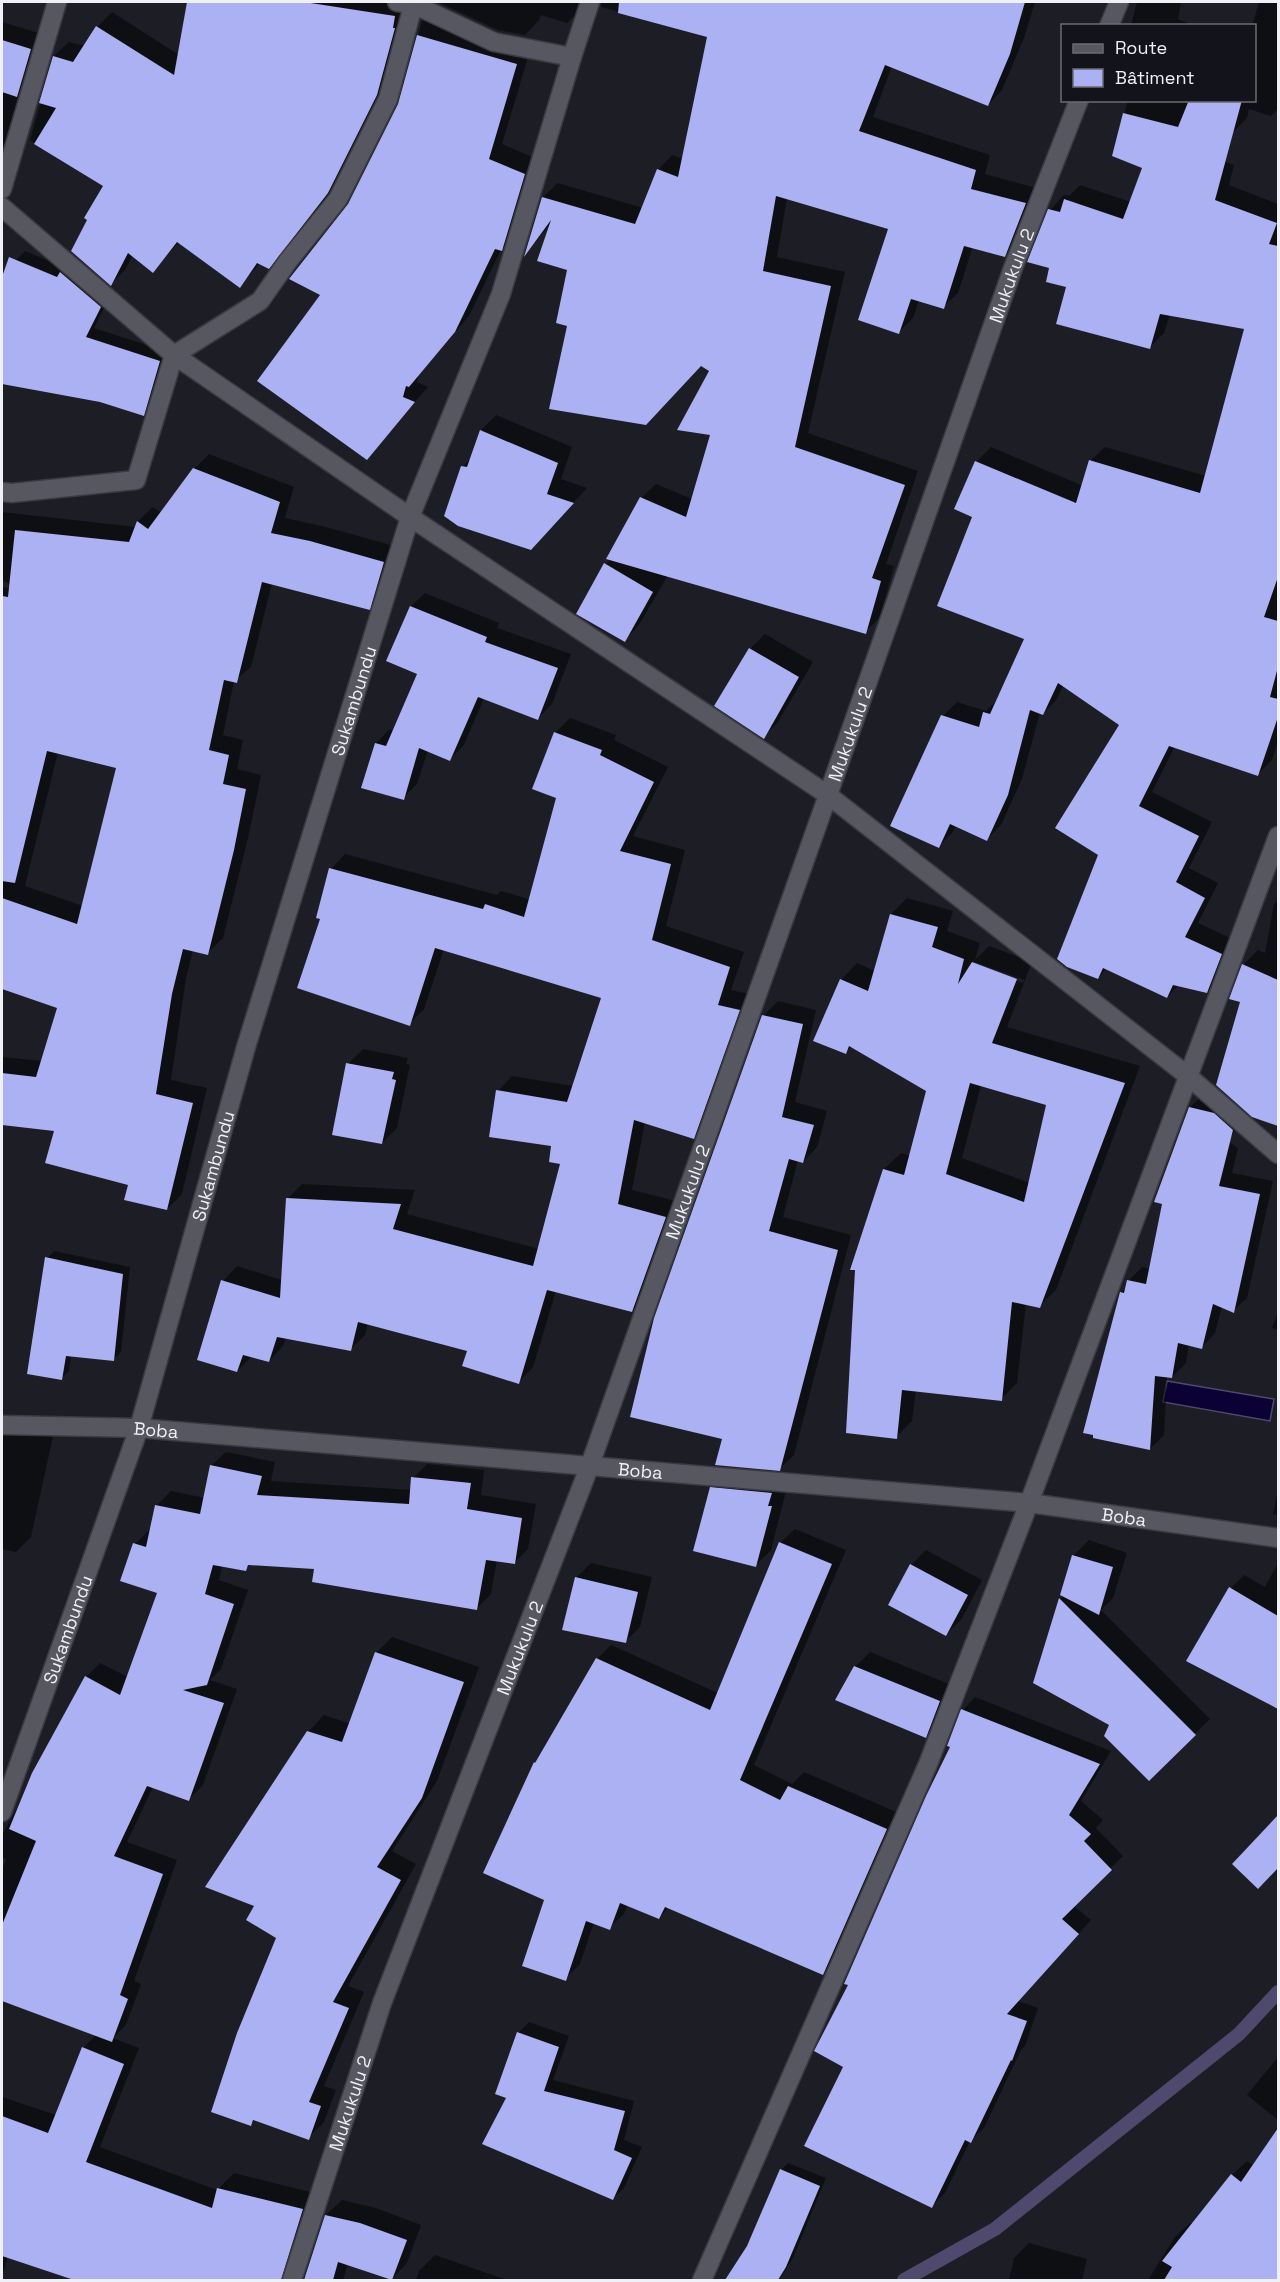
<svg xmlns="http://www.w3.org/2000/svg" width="1280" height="2282" font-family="'Space Grotesk',sans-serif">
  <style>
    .water { fill: #0b0134; stroke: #50496e; stroke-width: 1.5 }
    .shadow { fill: #0007; fill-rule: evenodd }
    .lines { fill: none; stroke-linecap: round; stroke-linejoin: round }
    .stream { stroke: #50496e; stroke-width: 14 }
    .building { fill: #abb1f3; fill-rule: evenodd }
    .street-casing { stroke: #3a3a41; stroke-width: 21 }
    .street { stroke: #565761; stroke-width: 18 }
    .labels { text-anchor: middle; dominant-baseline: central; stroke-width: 6; stroke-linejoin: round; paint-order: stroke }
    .street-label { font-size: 18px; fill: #f0f1f7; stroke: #13141b }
  </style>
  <rect width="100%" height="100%" fill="#1c1d25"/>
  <!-- water -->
  <polygon class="water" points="1167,1381 1274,1399 1270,1421 1163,1402"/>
  <!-- shadow -->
  <g class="shadow">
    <polygon points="189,2 412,2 391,79 342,177 283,253 268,267 260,263 240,286 179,242 153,271 133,255 125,270 111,284 105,186 30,140 54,56 69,42 85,46 97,27 112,12 179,55"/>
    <polygon points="438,2 583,2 581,9 567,23 541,15 539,20 525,35 498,30"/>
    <polygon points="602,2 1035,2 1024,38 1002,90 988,105 892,66 873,117 990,155 985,174 1040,189 1019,240 1005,255 973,246 958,293 943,307 919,300 913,318 899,332 890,228 787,198 777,257 845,272 808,433 918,471 886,564 894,566 880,617 865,632 668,575 639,625 625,640 578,614 606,564 611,559 641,498 656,484 692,499 711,434 711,371 701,364 568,324 569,269 551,223 527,252 543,197 558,183 643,208 658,170 672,155 683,159 709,36 601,7"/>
    <polygon points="1137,2 1181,2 1178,19 1194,26 1131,26"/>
    <polygon points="1259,2 1278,2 1278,109 1271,116 1249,109 1247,118 1232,133 1122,123 1128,100 1254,100 1254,26 1252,26"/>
    <polygon points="437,6 504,38 532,44 502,144 539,160 516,235 501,250 469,316 419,374 417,382 428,387 366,458 322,295 349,205 400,104 422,21"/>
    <polygon points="2,22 45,35 12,139 2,151"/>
    <polygon points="1163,140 1234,165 1229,185 1278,204 1278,742 1272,760 1258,774 1175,746 1152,792 1212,822 1189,868 1218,883 1198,923 1235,940 1221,977 1207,992 1179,985 1167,997 1107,968 1098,978 1100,855 1121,724 1063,686 1057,699 1043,714 1040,712 1022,779 1001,825 987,839 956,825 953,832 938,847 943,716 957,702 986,711 998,699 1026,638 974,516 976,462 991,447 1083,486 1090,461 1105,447 1206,476 1246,328 1170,314 1164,333 1150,347 1068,286 1051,267 1050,210 1064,195 1069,196 1080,185 1131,202"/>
    <polygon points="25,251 66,268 109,298 94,328 168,352 152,405 143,415 101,401 2,383 2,349 16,260"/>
    <polygon points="496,415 572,447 561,479 587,488 545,533 463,466 473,456 481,430"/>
    <path d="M209,454L294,487L285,518L326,527L398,547L384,593L369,608L272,583L251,667L234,681L223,735L243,740L237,769L261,775L249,834L223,938L207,953L193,950L186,978L171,1080L207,1088L182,1194L167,1209L56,1130L2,1123V1057L42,1061L59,1007L55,952L2,940V587L22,590L2,580V512L136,527L138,521L153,507L162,513L194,469ZM58,752L118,767L83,906L25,886Z"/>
    <polygon points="425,593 499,623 497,628 571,654 552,704 538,718 484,698 464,745 450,759 428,750 417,784 403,798 363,787 376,743 390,729 394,731 419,673 388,660 411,606"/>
    <polygon points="765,634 813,662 778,722 763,737 750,649"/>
    <polygon points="570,718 616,735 614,740 668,767 633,836 685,850 666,926 744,952 731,990 753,995 708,1123 693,1137 645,1122 632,1190 680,1202 647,1296 632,1311 556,1291 533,1367 519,1382 469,1350 368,1323 365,1335 351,1349 286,1337 283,1346 269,1361 252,1356 237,1371 223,1281 237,1266 282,1280 287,1199 302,1184 415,1190 407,1214 539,1249 562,1163 553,1145 498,1091 512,1076 573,1086 603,997 444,949 424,1009 409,1024 321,918 331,869 345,854 497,895 501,891 531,900 558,797 555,733"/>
    <path d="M907,898L953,911L947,931L980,943L975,960L989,946L1032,962L1007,1027L1140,1066L1056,1290L1039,1306L1026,1303L1017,1383L1001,1399L916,1390L912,1421L896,1437L884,1169L901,1153L911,1156L928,1091L852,1046L845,1053L841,980L857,963L875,971L891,914ZM975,962L1024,980L1023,983L975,965ZM981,1085L1048,1104L1030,1183L962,1158Z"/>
    <polygon points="1278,900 1278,1125 1253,1116 1242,1000 1231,998 1244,964 1258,950 1265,953 1274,904"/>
    <polygon points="778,1001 816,1010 795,1102 827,1111 817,1147 803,1162 798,1160 783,1217 851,1235 794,1455 779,1469 724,1438 763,1016"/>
    <polygon points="363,1049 408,1058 406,1064 410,1065 397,1128 382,1143 348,1064"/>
    <polygon points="1204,1094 1243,1113 1229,1142 1238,1148 1232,1173 1273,1181 1247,1298 1233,1311 1222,1306 1215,1333 1202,1347 1189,1344 1186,1363 1172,1377 1167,1376 1164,1435 1150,1449 1121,1293 1127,1287 1128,1281 1142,1267 1150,1269 1190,1107"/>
    <polygon points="54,1251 130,1267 121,1352 114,1359 71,1355 69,1371 61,1378 47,1258"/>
    <polygon points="1278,1312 1278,1330 1272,1328"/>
    <polygon points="22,1429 53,1436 31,1537 16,1552 2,1549 2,1430"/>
    <polygon points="226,1452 275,1462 271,1481 412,1490 413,1478 427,1464 484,1470 481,1495 536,1504 528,1549 514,1563 497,1560 491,1594 477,1608 315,1568 251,1564 245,1569 222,1566 219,1580 248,1590 221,1669 210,1680 237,1689 203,1785 189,1799 153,1787 127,1842 177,1860 134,1981 141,1984 126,2025 113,2038 139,2048 100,2147 217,2190 234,2173 318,2194 296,2267 304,2276 307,2276 326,2215 342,2200 376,2208 421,2225 407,2263 392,2279 348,2263 343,2280 78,2280 8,2256 2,2276 2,2097 56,2115 83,2048 97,2034 2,2000 2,1870 6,1859 2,1858 2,1835 16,1810 25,1802 86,1677 100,1663 128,1677 159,1592 135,1544 149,1530 151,1530 157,1505 171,1491 205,1498 211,1466"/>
    <polygon points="726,1473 786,1491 771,1550 756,1565 711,1488"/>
    <polygon points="1278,1491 1278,1515 1273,1514"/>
    <polygon points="795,1529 846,1550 754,1765 792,1784 804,1772 901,1814 838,1958 823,1973 669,1907 659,1918 628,1904 624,1914 609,1928 594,1922 580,1964 565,1979 546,1899 485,1872 535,1763 540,1758 597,1659 611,1645 718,1693 780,1543"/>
    <polygon points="1089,1540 1127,1553 1113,1598 1101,1610 1210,1719 1149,1779 1111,1724 1035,1683 1060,1599 1064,1595 1062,1594 1074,1555"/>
    <polygon points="926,1550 982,1580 961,1620 946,1634 911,1565"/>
    <polygon points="591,1563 652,1577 640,1627 625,1642 576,1578"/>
    <polygon points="1278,1563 1278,1708 1188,1660 1231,1588 1244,1575 1265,1587"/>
    <polygon points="392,1637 479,1667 437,1781 392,1851 416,1864 348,1986 364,1992 324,2086 336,2090 324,2122 308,2138 256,2119 251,2124 278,1937 256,1905 308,1732 324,1715 351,1724 376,1653"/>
    <polygon points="870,1652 954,1686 941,1721 926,1736 855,1667"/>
    <polygon points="975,1697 1111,1751 1081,1801 1103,1820 1096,1828 1123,1856 1073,1905 1091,1920 1018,2001 1038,2008 1025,2046 1021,2050 984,2128 970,2141 945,2193 932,2206 845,2066 850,1984 952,1747 963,1710"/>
    <polygon points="1278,1816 1278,1866 1258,1887 1234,1864"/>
    <polygon points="529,2022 569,2036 553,2080 634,2101 624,2140 642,2147 624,2188 613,2198 508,2098 518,2033"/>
    <polygon points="1278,2057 1278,2120 1247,2095"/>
    <polygon points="1278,2131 1278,2280 1148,2280 1175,2237 1190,2223 1193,2224 1232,2175 1247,2161 1254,2166"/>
    <polygon points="788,2163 826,2178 793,2258 779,2280 745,2280 732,2272 749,2247 781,2170"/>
    <polygon points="1029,2243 1087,2259 1082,2280 1009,2280 1014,2258"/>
    <polygon points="435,2255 507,2280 416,2280 419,2271"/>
  </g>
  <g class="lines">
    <!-- stream -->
    <polyline class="stream" points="904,2280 995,2229 1239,2034 1278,1992"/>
  </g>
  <!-- building -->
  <g class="building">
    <polygon points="187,2 304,2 395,16 393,28 395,28 377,95 328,193 269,269 257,263 240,288 177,242 153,273 128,253 111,286 71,251 87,220 84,218 103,186 34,144 56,108 39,103 53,56 73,62 96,26 174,75"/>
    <polygon points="619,2 1025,2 1010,54 988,106 885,65 859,131 976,170 971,189 1026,203 1005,257 964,246 944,309 911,299 899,334 858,320 888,229 776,196 763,271 831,286 795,447 905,485 872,578 881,581 866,634 606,559 640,497 686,517 710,435 677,430 709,371 701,366 646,425 549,409 567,326 556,323 567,270 537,261 551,220 524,257 542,197 635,224 657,169 678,177 707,37 618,13"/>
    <polygon points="417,35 517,64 489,159 525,174 502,251 495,249 455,332 409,387 406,386 403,397 415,402 367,460 257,381 320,295 289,279 348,204 398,104"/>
    <polygon points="2,40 31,49 17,97 2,92"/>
    <polygon points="1189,100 1242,100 1215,200 1277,223 1269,244 1278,246 1278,577 1264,617 1278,621 1278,667 1270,697 1278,699 1278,717 1258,776 1169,746 1139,806 1199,836 1176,882 1205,898 1185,937 1222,954 1207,993 1173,985 1167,998 1103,968 1098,979 1067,967 1057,959 1098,855 1055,828 1119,725 1058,683 1043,715 1030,710 1008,795 987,841 950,824 939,848 890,826 941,715 979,727 983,712 990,714 1024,639 937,606 972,517 954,509 975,461 1076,503 1089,460 1200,493 1244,329 1160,314 1150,349 1056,324 1066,287 1046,282 1049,268 1027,262 1048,209 1060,212 1064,199 1123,219 1142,168 1112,156 1123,113 1178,127"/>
    <polygon points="9,257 57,277 60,272 101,307 86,337 160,361 144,416 100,402 2,384 2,277"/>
    <polygon points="480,430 558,463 547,494 574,503 531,550 458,526 444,516 461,466 467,467"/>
    <polygon points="193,468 280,502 271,533 310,541 384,562 370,610 262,582 237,683 224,680 209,750 229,755 223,784 246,789 234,850 208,955 183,949 172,994 156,1094 193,1103 167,1210 124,1200 128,1185 45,1163 54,1131 2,1125 2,1073 36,1077 57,1008 2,989 2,898 77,924 116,768 47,751 15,883 2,881 2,596 8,597 15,530 129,542 137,521 148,529"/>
    <polygon points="604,563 653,592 625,642 576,614"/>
    <polygon points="410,606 487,637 485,642 558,668 538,720 478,697 450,761 419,748 404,800 361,788 375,743 386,746 417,674 386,661"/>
    <polygon points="749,648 799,677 764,739 714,706"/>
    <polygon points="554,732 602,750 600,755 654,782 620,851 671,864 652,940 730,967 718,1005 740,1010 694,1139 634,1120 618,1204 666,1217 632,1312 547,1290 519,1384 462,1366 467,1351 358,1322 351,1351 277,1337 269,1362 243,1355 237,1372 197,1360 221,1280 280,1298 286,1198 401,1204 393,1229 533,1266 560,1164 549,1162 551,1146 489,1137 496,1090 567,1102 601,998 435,948 410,1026 297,988 320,919 316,918 329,868 483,909 485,904 524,917 556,798 532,789"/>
    <path d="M890,914L938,927L932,947L964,959L958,984L972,962L1017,979L992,1043L1125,1083L1040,1308L1012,1302L1002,1401L902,1390L897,1439L846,1433L855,1270H850L883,1169L904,1175L926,1091L849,1046L846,1054L813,1041L840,979L868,991ZM970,1083L1046,1105L1024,1202L946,1174Z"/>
    <polygon points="1242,964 1278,980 1278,1126 1252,1117 1216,1085 1240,1002 1229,999"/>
    <polygon points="762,1015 803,1024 782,1117 814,1125 803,1163 789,1159 769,1231 838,1250 780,1471 715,1465 722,1439 630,1417 654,1318"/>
    <polygon points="346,1063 394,1072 392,1079 396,1080 382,1144 332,1135"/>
    <polygon points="1189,1107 1214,1113 1233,1130 1219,1186 1260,1194 1234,1313 1213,1304 1202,1349 1178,1343 1172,1378 1155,1376 1150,1450 1093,1438 1093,1435 1083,1433 1120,1292 1124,1293 1127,1280 1146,1284 1162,1204 1154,1202"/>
    <polygon points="45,1257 123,1274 114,1361 66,1356 62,1380 27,1374"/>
    <polygon points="210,1465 262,1476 257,1495 409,1504 411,1477 471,1483 467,1509 522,1518 515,1564 486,1560 477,1610 312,1582 314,1569 248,1565 246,1571 213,1565 205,1594 234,1604 207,1685 183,1690 224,1703 189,1801 147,1786 114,1856 163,1874 120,1995 128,1999 112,2042 2,2001 2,1925 36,1841 9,1829 32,1773 85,1676 120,1695 157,1593 120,1581 133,1543 146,1547 155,1505 200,1514"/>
    <polygon points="710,1487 772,1493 768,1506 772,1506 756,1567 693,1551"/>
    <polygon points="779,1542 832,1564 740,1780 780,1800 788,1786 887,1829 823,1975 665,1907 659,1919 620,1903 610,1930 586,1921 566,1981 522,1966 544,1900 483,1873 534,1762 535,1763 596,1658 710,1710"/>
    <polygon points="1072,1555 1113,1567 1099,1615 1060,1595"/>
    <polygon points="910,1564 968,1595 946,1636 888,1605"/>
    <polygon points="575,1577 638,1592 626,1643 562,1630"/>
    <polygon points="1229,1587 1278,1616 1278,1709 1186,1661"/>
    <polygon points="1059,1598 1196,1735 1149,1781 1104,1736 1109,1725 1033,1683"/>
    <polygon points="375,1652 464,1682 422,1798 377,1867 401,1880 333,2002 349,2008 309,2102 321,2106 309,2140 253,2120 251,2126 211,2112 237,2033 276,1938 246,1920 254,1906 205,1887 307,1731 342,1742"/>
    <polygon points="854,1666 940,1701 926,1738 835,1700"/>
    <polygon points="961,1709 1100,1764 1069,1815 1091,1834 1084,1841 1112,1870 1062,1919 1079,1934 1007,2014 1027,2021 1012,2061 1011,2060 971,2143 965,2140 932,2208 804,2146 843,2067 814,2051 848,1985 844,1984 926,1796 950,1747 947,1746"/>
    <polygon points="1278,1815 1278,1868 1258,1889 1232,1864"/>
    <polygon points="517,2032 559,2047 544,2091 625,2111 614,2150 632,2158 613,2200 482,2144 506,2098 495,2094"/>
    <polygon points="82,2047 124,2064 86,2162 212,2208 217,2188 303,2209 281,2280 74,2280 2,2256 2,2116 48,2133"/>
    <polygon points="1278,2128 1278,2280 1164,2280 1172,2267 1162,2261 1231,2174 1241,2182"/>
    <polygon points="780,2169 820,2186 786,2267 778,2280 725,2280 747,2246"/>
    <polygon points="325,2215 360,2223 407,2240 392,2280 338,2262 333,2280 304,2280"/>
  </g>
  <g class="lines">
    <defs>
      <g id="street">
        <polyline points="397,2 413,4 494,42 572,57"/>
        <polyline points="1109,26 1119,2"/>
        <polyline points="2,189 57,2"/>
        <polyline points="2,207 174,355 410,517 828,795 1188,1076 1278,1154"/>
        <polyline points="2,492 12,493 136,480 174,355 260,301 288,261 338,199 388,99 414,2"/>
        <path id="s1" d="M2,1425L139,1428L1029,1503L1278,1538"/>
        <path id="s2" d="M2,1812L139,1428L246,1047L410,517L501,294L572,57L590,2"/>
        <path id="s3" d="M292,2280L382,2003L590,1465L828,795L1013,268L1079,100"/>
        <polyline points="702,2280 928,1764 1029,1503 1278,836"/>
      </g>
    </defs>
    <!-- street casing -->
    <use href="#street" class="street-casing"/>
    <!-- street -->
    <use href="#street" class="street"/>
  </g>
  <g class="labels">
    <!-- street labels -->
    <g class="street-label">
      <text stroke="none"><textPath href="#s3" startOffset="2130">Mukukulu 2</textPath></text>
      <text stroke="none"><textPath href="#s2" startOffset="1166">Sukambundu</textPath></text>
      <text stroke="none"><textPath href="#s3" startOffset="1644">Mukukulu 2</textPath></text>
      <text stroke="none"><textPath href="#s2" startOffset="680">Sukambundu</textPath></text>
      <text stroke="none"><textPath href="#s3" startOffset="1158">Mukukulu 2</textPath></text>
      <text stroke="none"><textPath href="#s1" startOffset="154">Boba</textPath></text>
      <text stroke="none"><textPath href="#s1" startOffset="640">Boba</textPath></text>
      <text stroke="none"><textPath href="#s1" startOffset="1126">Boba</textPath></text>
      <text stroke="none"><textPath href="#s2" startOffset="194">Sukambundu</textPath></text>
      <text stroke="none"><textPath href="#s3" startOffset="672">Mukukulu 2</textPath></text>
      <text stroke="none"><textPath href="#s3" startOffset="186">Mukukulu 2</textPath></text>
    </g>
  </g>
  <!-- border -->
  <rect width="1280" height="2282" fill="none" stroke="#f0f1f7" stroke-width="6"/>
  <!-- legend -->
  <rect x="1061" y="24" width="195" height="78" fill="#13141b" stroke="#6b6c73" stroke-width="1.5"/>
  <rect x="1073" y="44" width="30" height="9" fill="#565761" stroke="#6b6c73" stroke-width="1.5"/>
  <text x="1115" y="54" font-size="18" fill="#f0f1f7">Route</text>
  <rect x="1073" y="69" width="30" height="18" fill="#abb1f3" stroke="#6b6c73" stroke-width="1.5"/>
  <text x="1115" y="84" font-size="18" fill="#f0f1f7">Bâtiment</text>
</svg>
